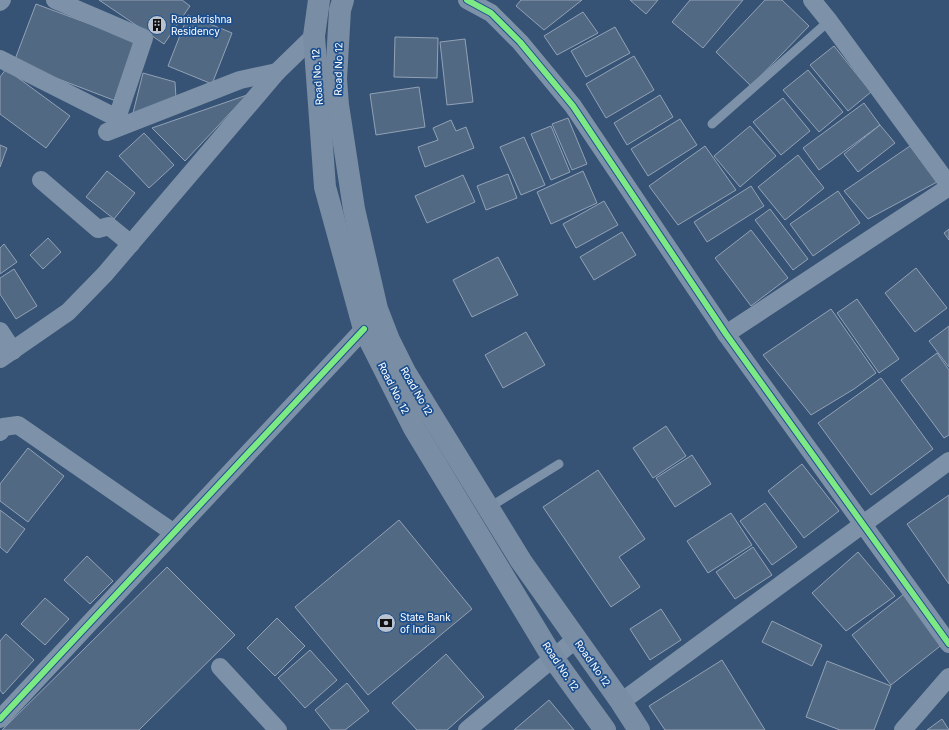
<svg xmlns="http://www.w3.org/2000/svg" width="949" height="730" font-family="Inter,sans-serif">
  <style>
    .building { fill: #526984; stroke: #92a2b6 }
    .lines { fill: none; stroke-linecap: round; stroke-linejoin: round }
    .lane { stroke: #7d92a8; stroke-width: 9 }
    .street { stroke: #7d92a8; stroke-width: 18 }
    .secondary { stroke: #798da4; stroke-width: 22 }
    .cycleway-casing { stroke: #1b4f8f; stroke-width: 8 }
    .cycleway { stroke: #7ce984; stroke-width: 6 }
    .labels { text-anchor: middle; dominant-baseline: central; stroke-width: 3.5; stroke-linejoin: round; paint-order: stroke }
    .poi-label { font-size: 10px; fill: #fff; stroke: #1b4f8f; text-anchor: start }
    .street-label { font-size: 10px; fill: #fff; stroke: #1b4f8f }
  </style>
  <rect width="100%" height="100%" fill="#365274"/>
  <!-- building -->
  <g class="building">
    <polygon points="99,0 182,0 190,6 164,44"/>
    <polygon points="521,0 582,0 544,30 516,6"/>
    <polygon points="630,0 658,0 646,14"/>
    <polygon points="690,0 743,0 703,48 672,22"/>
    <polygon points="765,0 782,0 809,26 751,86 716,52"/>
    <polygon points="36,4 138,42 116,101 14,62"/>
    <polygon points="583,12 598,33 557,55 544,36"/>
    <polygon points="188,15 232,33 212,84 168,66"/>
    <polygon points="615,27 630,53 586,77 571,51"/>
    <polygon points="395,37 438,38 437,78 394,77"/>
    <polygon points="465,39 473,102 447,105 440,42"/>
    <polygon points="834,46 871,92 848,111 810,65"/>
    <polygon points="634,56 654,90 606,118 586,84"/>
    <polygon points="6,69 70,116 46,148 0,114 0,77"/>
    <polygon points="808,70 843,112 819,132 783,90"/>
    <polygon points="143,73 175,82 176,98 133,113"/>
    <polygon points="419,87 425,127 376,135 370,94"/>
    <polygon points="247,95 185,161 152,128"/>
    <polygon points="660,95 673,117 627,145 614,123"/>
    <polygon points="783,98 810,131 781,155 753,122"/>
    <polygon points="864,103 880,125 819,170 803,148"/>
    <polygon points="568,118 587,164 572,170 552,124"/>
    <polygon points="680,119 697,145 648,176 631,149"/>
    <polygon points="451,120 456,131 466,127 474,148 425,167 418,147 438,140 433,128"/>
    <polygon points="880,125 895,143 858,172 844,154"/>
    <polygon points="551,126 570,172 551,180 531,134"/>
    <polygon points="750,126 776,156 740,187 714,156"/>
    <polygon points="144,133 174,165 149,188 119,156"/>
    <polygon points="524,137 545,185 521,195 500,147"/>
    <polygon points="0,145 7,148 0,167"/>
    <polygon points="705,146 736,190 678,225 649,186"/>
    <polygon points="910,146 937,182 868,219 844,191"/>
    <polygon points="798,155 824,188 785,220 758,187"/>
    <polygon points="107,171 135,193 114,219 86,197"/>
    <polygon points="583,171 597,203 551,224 537,192"/>
    <polygon points="508,174 517,198 486,210 477,186"/>
    <polygon points="463,175 475,202 427,223 415,196"/>
    <polygon points="751,186 764,206 707,242 694,222"/>
    <polygon points="838,191 860,223 813,256 790,224"/>
    <polygon points="604,201 618,225 576,248 563,224"/>
    <polygon points="770,209 808,259 793,270 755,220"/>
    <polygon points="949,229 949,240 944,233"/>
    <polygon points="751,230 788,278 751,306 715,258"/>
    <polygon points="622,232 636,255 594,280 580,257"/>
    <polygon points="48,238 61,252 43,269 30,255"/>
    <polygon points="4,244 17,262 0,274 0,248"/>
    <polygon points="498,257 518,295 472,317 453,280"/>
    <polygon points="916,268 947,308 915,332 885,293"/>
    <polygon points="14,269 37,306 16,319 0,294 0,278"/>
    <polygon points="857,299 899,359 879,373 837,313"/>
    <polygon points="831,309 876,373 854,389 811,415 763,355"/>
    <polygon points="949,326 949,367 929,341"/>
    <polygon points="526,332 545,365 503,388 485,355"/>
    <polygon points="937,353 949,370 949,435 944,438 901,380"/>
    <polygon points="881,378 933,449 871,495 818,423"/>
    <polygon points="666,426 686,456 653,478 633,448"/>
    <polygon points="28,448 64,476 28,522 0,501 0,484"/>
    <polygon points="692,455 711,484 675,507 656,478"/>
    <polygon points="802,464 839,511 804,538 768,491"/>
    <polygon points="598,470 645,539 619,557 640,587 611,607 543,507"/>
    <polygon points="949,495 949,584 907,524"/>
    <polygon points="765,503 797,547 772,565 740,521"/>
    <polygon points="0,510 25,529 7,553 0,547"/>
    <polygon points="731,513 752,545 708,573 687,541"/>
    <polygon points="399,520 472,609 368,695 295,607"/>
    <polygon points="753,547 772,575 735,599 716,572"/>
    <polygon points="858,552 895,596 846,631 812,593"/>
    <polygon points="87,556 113,581 90,604 64,580"/>
    <polygon points="167,567 235,635 139,730 2,730"/>
    <polygon points="904,594 944,643 891,685 852,635"/>
    <polygon points="45,598 69,619 45,645 21,624"/>
    <polygon points="661,609 681,640 650,660 630,629"/>
    <polygon points="277,618 305,646 275,676 247,648"/>
    <polygon points="772,621 822,645 812,666 762,642"/>
    <polygon points="6,634 34,660 3,694 0,690 0,641"/>
    <polygon points="310,650 337,680 305,708 278,678"/>
    <polygon points="446,654 484,697 447,730 417,730 392,703"/>
    <polygon points="722,660 765,730 665,730 649,706"/>
    <polygon points="827,661 891,686 874,730 840,730 806,717"/>
    <polygon points="347,683 369,711 345,730 331,730 315,710"/>
    <polygon points="549,700 574,730 514,730"/>
    <polygon points="942,719 949,730 927,730"/>
  </g>
  <g class="lines">
    <!-- lane -->
    <g class="lane">
      <polyline points="712,124 829,21"/>
      <polyline points="488,508 559,464"/>
    </g>
    <!-- street -->
    <g class="street">
      <polyline points="467,0 491,13 520,42 573,106 726,334 949,644"/>
      <polyline points="812,0 829,21 949,185"/>
      <polyline points="0,2 2,0"/>
      <polyline points="0,59 117,118 144,38 55,0"/>
      <polyline points="107,132 240,80 277,72"/>
      <polyline points="41,180 98,229 109,226 131,244"/>
      <polyline points="0,331 13,351"/>
      <polyline points="726,334 949,187"/>
      <polyline points="0,359 68,312 105,274 277,72 314,36"/>
      <polyline points="0,432 3,427 18,425 174,533"/>
      <polyline points="220,667 278,730"/>
      <polyline points="621,702 949,461"/>
      <polyline points="0,719 364,329"/>
      <polyline points="467,730 576,639"/>
      <polyline points="903,730 949,677"/>
    </g>
    <!-- secondary -->
    <g class="secondary">
      <polyline points="319,0 314,36 325,187 364,329 414,428 553,658 605,730"/>
      <polyline points="343,0 340,10 336,79 338,105 354,209 377,309 389,340 405,372 521,561 621,702 639,730"/>
    </g>
    <defs>
      <g id="cycleway">
        <polyline points="467,0 491,13 520,42 573,106 726,334 949,644"/>
        <polyline points="0,719 364,329"/>
      </g>
    </defs>
    <!-- cycleway casing -->
    <use href="#cycleway" class="cycleway-casing"/>
    <!-- cycleway -->
    <use href="#cycleway" class="cycleway"/>
  </g>
  <!-- icons -->
  <defs>
    <symbol id="building-disc" viewBox="-11 -11 22 22"><circle r="9.5" fill="#b9c2ce" stroke="#1b4f8f"/><path d="M-4-6H4V6H1V3H-1V6H-4ZM-2.5-4.3h1.7v1.8h-1.7ZM.8-4.3h1.7v1.8H.8ZM-2.5-1h1.7V.8h-1.7ZM.8-1h1.7V.8H.8Z" fill="#111"/></symbol>
    <symbol id="bank-disc" viewBox="-11 -11 22 22"><circle r="9.5" fill="#b9c2ce" stroke="#1b4f8f"/><path d="M-6-4H6V4H-6ZM0-2.3a2.3 2.3 0 1 0 0 4.6a2.3 2.3 0 1 0 0-4.6Z" fill="#111"/></symbol>
  </defs>
  <g fill-rule="evenodd">
    <use href="#building-disc" x="146" y="14" width="22" height="22"/>
    <use href="#bank-disc" x="375" y="612" width="22" height="22"/>
  </g>
  <g class="labels">
    <!-- poi labels -->
    <g class="poi-label">
      <text x="171" y="19">Ramakrishna<tspan x="171" dy="12">Residency</tspan></text>
      <text x="400" y="617">State Bank<tspan x="400" dy="12">of India</tspan></text>
    </g>
    <!-- street labels -->
    <g class="street-label">
      <text transform="translate(338 69) rotate(-89)">Road No 12</text>
      <text transform="translate(317 77) rotate(-94)">Road No. 12</text>
      <text transform="translate(394 388) rotate(63)">Road No. 12</text>
      <text transform="translate(417 391) rotate(60)">Road No 12</text>
      <text transform="translate(593 663) rotate(55)">Road No 12</text>
      <text transform="translate(561 666) rotate(56)">Road No. 12</text>
    </g>
  </g>
</svg>
